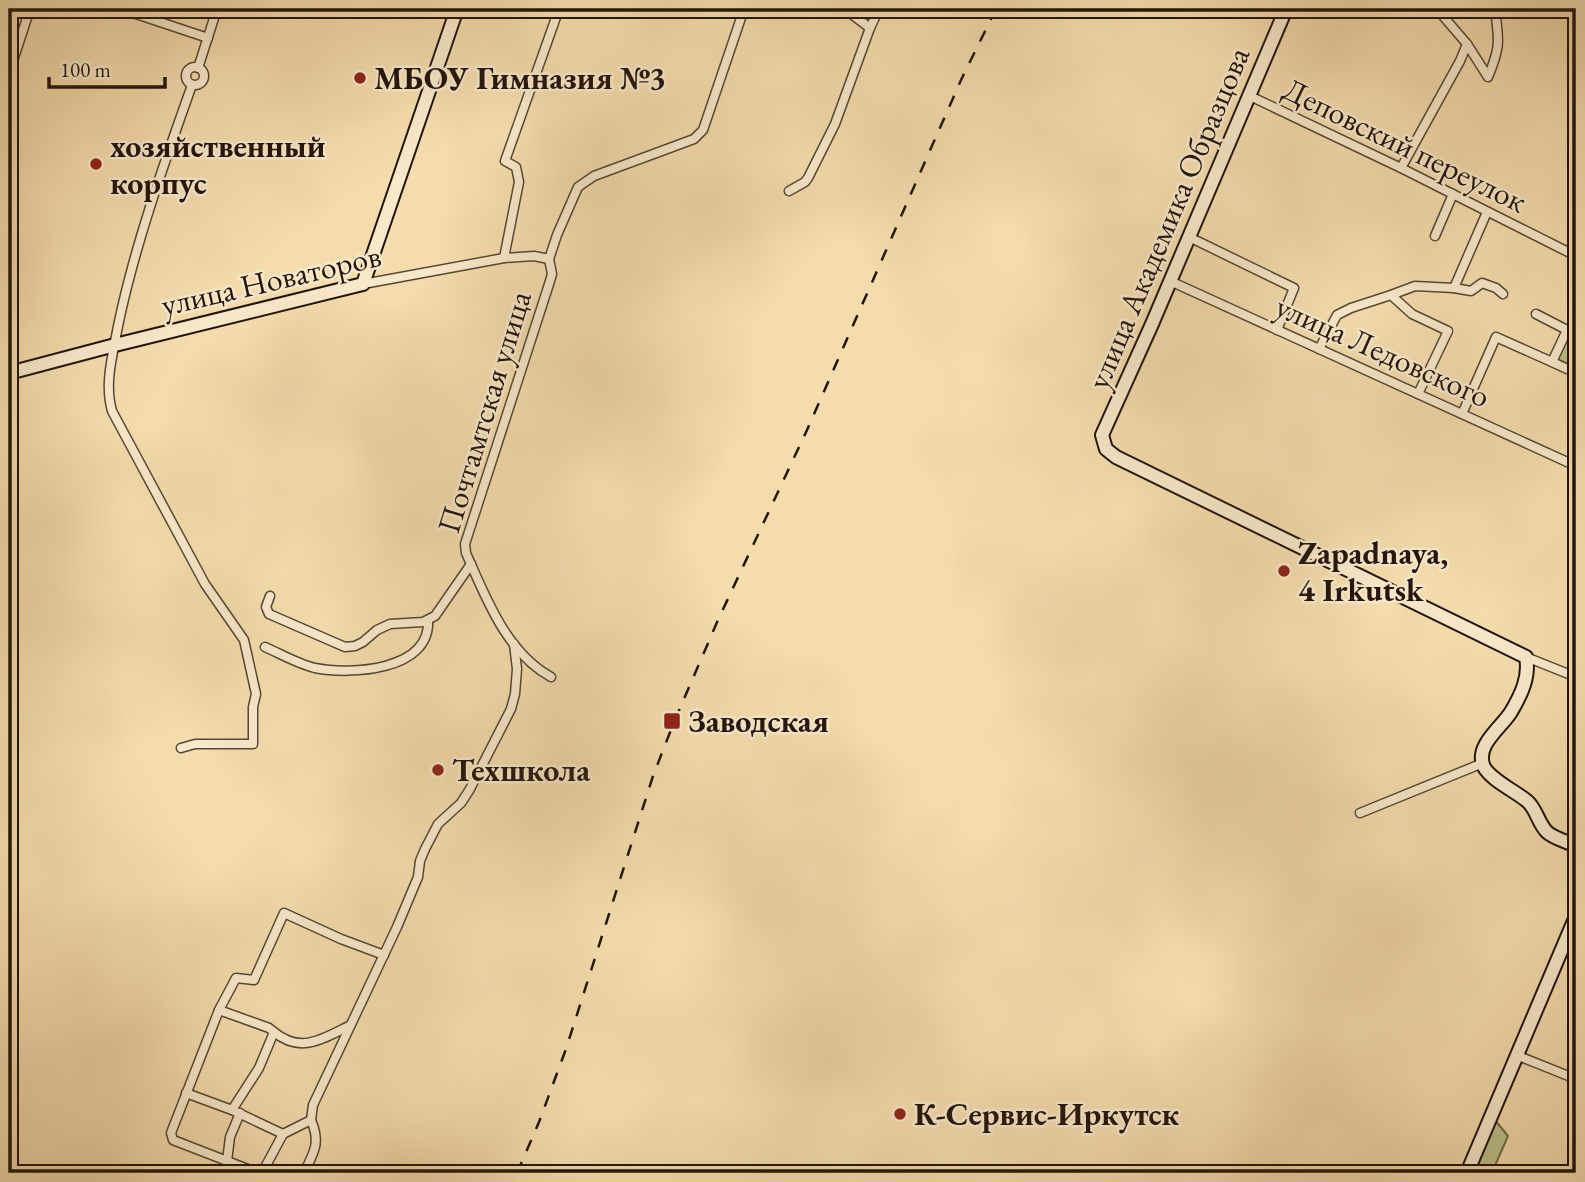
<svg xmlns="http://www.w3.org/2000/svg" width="1585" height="1182" font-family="'EB Garamond',serif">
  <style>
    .green { fill: #bcc089; stroke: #6f6a4a; stroke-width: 2 }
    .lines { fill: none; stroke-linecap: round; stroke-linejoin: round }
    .street-casing { stroke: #564734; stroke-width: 11 }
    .secondary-casing { stroke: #22150b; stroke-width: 16 }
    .street { stroke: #f8e8ca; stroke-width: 8 }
    .secondary { stroke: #f8e8ca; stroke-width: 12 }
    .rail { stroke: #22150b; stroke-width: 2.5; stroke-dasharray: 12 12; stroke-linecap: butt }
    .poi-dot { fill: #8f2418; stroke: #f8e8ca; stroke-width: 2.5 }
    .labels { text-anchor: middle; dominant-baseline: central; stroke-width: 5; stroke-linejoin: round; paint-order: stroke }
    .poi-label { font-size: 32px; font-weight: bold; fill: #22150b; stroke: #f8e8ca; text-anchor: start }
    .street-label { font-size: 32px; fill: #22150b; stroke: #f8e8ca }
  </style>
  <rect width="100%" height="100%" fill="#f4dcad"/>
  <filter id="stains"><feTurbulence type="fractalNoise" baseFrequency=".00286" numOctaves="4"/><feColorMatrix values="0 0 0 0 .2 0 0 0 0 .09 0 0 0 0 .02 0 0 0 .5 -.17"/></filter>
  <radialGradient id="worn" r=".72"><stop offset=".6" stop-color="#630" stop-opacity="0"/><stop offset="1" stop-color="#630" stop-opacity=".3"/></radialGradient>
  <!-- green -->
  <g class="green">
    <polygon points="1568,334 1576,334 1576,368 1557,359"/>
    <polygon points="1495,1120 1508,1136 1494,1168 1490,1173 1473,1173"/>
  </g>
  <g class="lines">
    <defs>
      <g id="street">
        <polyline points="121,9 208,38"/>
        <polyline points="845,9 870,28"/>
        <path d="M1437,9L1467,44L1488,77C1501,46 1499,41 1495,9"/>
        <circle cx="195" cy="76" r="9"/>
        <polyline points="198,68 217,9"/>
        <polyline points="9,73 30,9"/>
        <polyline points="1250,96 1401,168 1576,256"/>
        <polyline points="1401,168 1460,61 1467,44"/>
        <polyline points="789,191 805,182 808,178 835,124 870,28 879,9"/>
        <polyline points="1487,212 1454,288 1471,291 1482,283 1496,288 1503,294"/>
        <polyline points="1435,236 1453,194"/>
        <polyline points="1189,237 1294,288 1277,330"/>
        <polyline points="504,258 519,182 516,167 505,161 559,9"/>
        <path d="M549,259L552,274L550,281L465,544L466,553C486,598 506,652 551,677"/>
        <polyline points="549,259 557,235 578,187 594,176 694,139 703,130 744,9"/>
        <polyline points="1170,281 1576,466"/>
        <polyline points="363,284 504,258 534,256 549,259"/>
        <polyline points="1319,349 1337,315 1351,308 1391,295"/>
        <polyline points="1552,362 1576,373"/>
        <polyline points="1418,394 1448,331 1412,314 1391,295 1415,286 1454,288"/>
        <polyline points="1462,414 1496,337 1552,362 1567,330 1536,314"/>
        <polyline points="270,596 266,607 269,614 345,647 355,646 363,642 377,630 390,624 423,622 435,616 471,564"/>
        <path d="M265,647C281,654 298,664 315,668C350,675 431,671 428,620"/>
        <polyline points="1526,657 1576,677"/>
        <path d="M181,748L195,744H253V707L256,694L244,640L205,584L112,411C104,383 113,354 118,326C135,244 164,164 192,85"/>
        <polyline points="1360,813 1483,763"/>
        <polyline points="219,1010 236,978 254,980 284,913 341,939 384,955"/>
        <path d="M274,1032C301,1054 322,1039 349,1026"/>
        <polyline points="1516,1055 1576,1079"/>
        <polyline points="186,1093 232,1110"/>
        <polyline points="227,1161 230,1137 240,1113"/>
        <polyline points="258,1173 173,1140 171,1133 219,1010 269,1028 274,1032 259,1068 232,1110 283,1134 311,1120 313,1105 397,927 418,877 420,861 425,849 438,824 461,803 470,789 511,709 515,694 517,669 514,644"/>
        <polyline points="262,1173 283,1134"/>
        <path d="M304,1173C314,1152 321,1143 311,1120"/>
      </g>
      <g id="secondary">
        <path d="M1286,9L1152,324L1102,435L1106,449L1116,457L1526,657C1530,677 1521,695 1511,712C1501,728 1474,746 1484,767C1491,780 1515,791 1527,801C1536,808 1538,823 1547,832C1553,838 1568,842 1576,846"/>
        <polyline points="9,373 115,345 363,284 457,9"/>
        <polyline points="1467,1173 1576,916"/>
      </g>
    </defs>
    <!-- street casing -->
    <use href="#street" class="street-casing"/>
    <!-- secondary casing -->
    <use href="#secondary" class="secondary-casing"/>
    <!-- street -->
    <use href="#street" class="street"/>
    <!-- secondary -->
    <use href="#secondary" class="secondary"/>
    <!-- rail -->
    <polyline class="rail" points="517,1173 539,1122 566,1049 653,776 674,722 718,620 807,430 961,80 996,9"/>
  </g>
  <!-- markers -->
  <g class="poi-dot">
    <circle cx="360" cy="78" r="7"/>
    <circle cx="96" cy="164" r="7"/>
    <circle cx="1284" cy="571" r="7"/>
    <rect x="663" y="712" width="18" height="18" rx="3.5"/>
    <circle cx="438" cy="770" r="7"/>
    <circle cx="900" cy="1114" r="7"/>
  </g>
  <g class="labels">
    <!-- poi labels -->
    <g class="poi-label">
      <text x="374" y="78">МБОУ Гимназия №3</text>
      <text x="110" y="146">хозяйственный<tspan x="110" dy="37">корпус</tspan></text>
      <text x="1298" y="553">Zapadnaya,<tspan x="1298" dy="37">4 Irkutsk</tspan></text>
      <text x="688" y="721">Заводская</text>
      <text x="452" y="770">Техшкола</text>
      <text x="914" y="1114">К-Сервис-Иркутск</text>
    </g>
    <!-- street labels -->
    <g class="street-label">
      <text transform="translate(1405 145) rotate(26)">Деповский переулок</text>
      <text transform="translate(1168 218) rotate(-67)">улица Академика Образцова</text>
      <text transform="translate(271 280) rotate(-13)">улица Новаторов</text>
      <text transform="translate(1383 351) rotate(24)">улица Ледовского</text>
      <text transform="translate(484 412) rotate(-73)">Почтамтская улица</text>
    </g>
  </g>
  <!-- margin -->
  <rect width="1585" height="1182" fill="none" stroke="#f4dcad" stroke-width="35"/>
  <rect x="10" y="10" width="1564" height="1161" fill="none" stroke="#22150b" stroke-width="3.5"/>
  <rect x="18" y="18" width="1550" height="1147" fill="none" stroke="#22150b" stroke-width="2"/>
  <!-- scale -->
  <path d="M49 77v10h116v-10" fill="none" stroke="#22150b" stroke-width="3.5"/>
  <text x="60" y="77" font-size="21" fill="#22150b" stroke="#f8e8ca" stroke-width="5" paint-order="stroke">100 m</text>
  <rect width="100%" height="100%" filter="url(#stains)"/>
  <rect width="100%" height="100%" fill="url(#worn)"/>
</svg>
